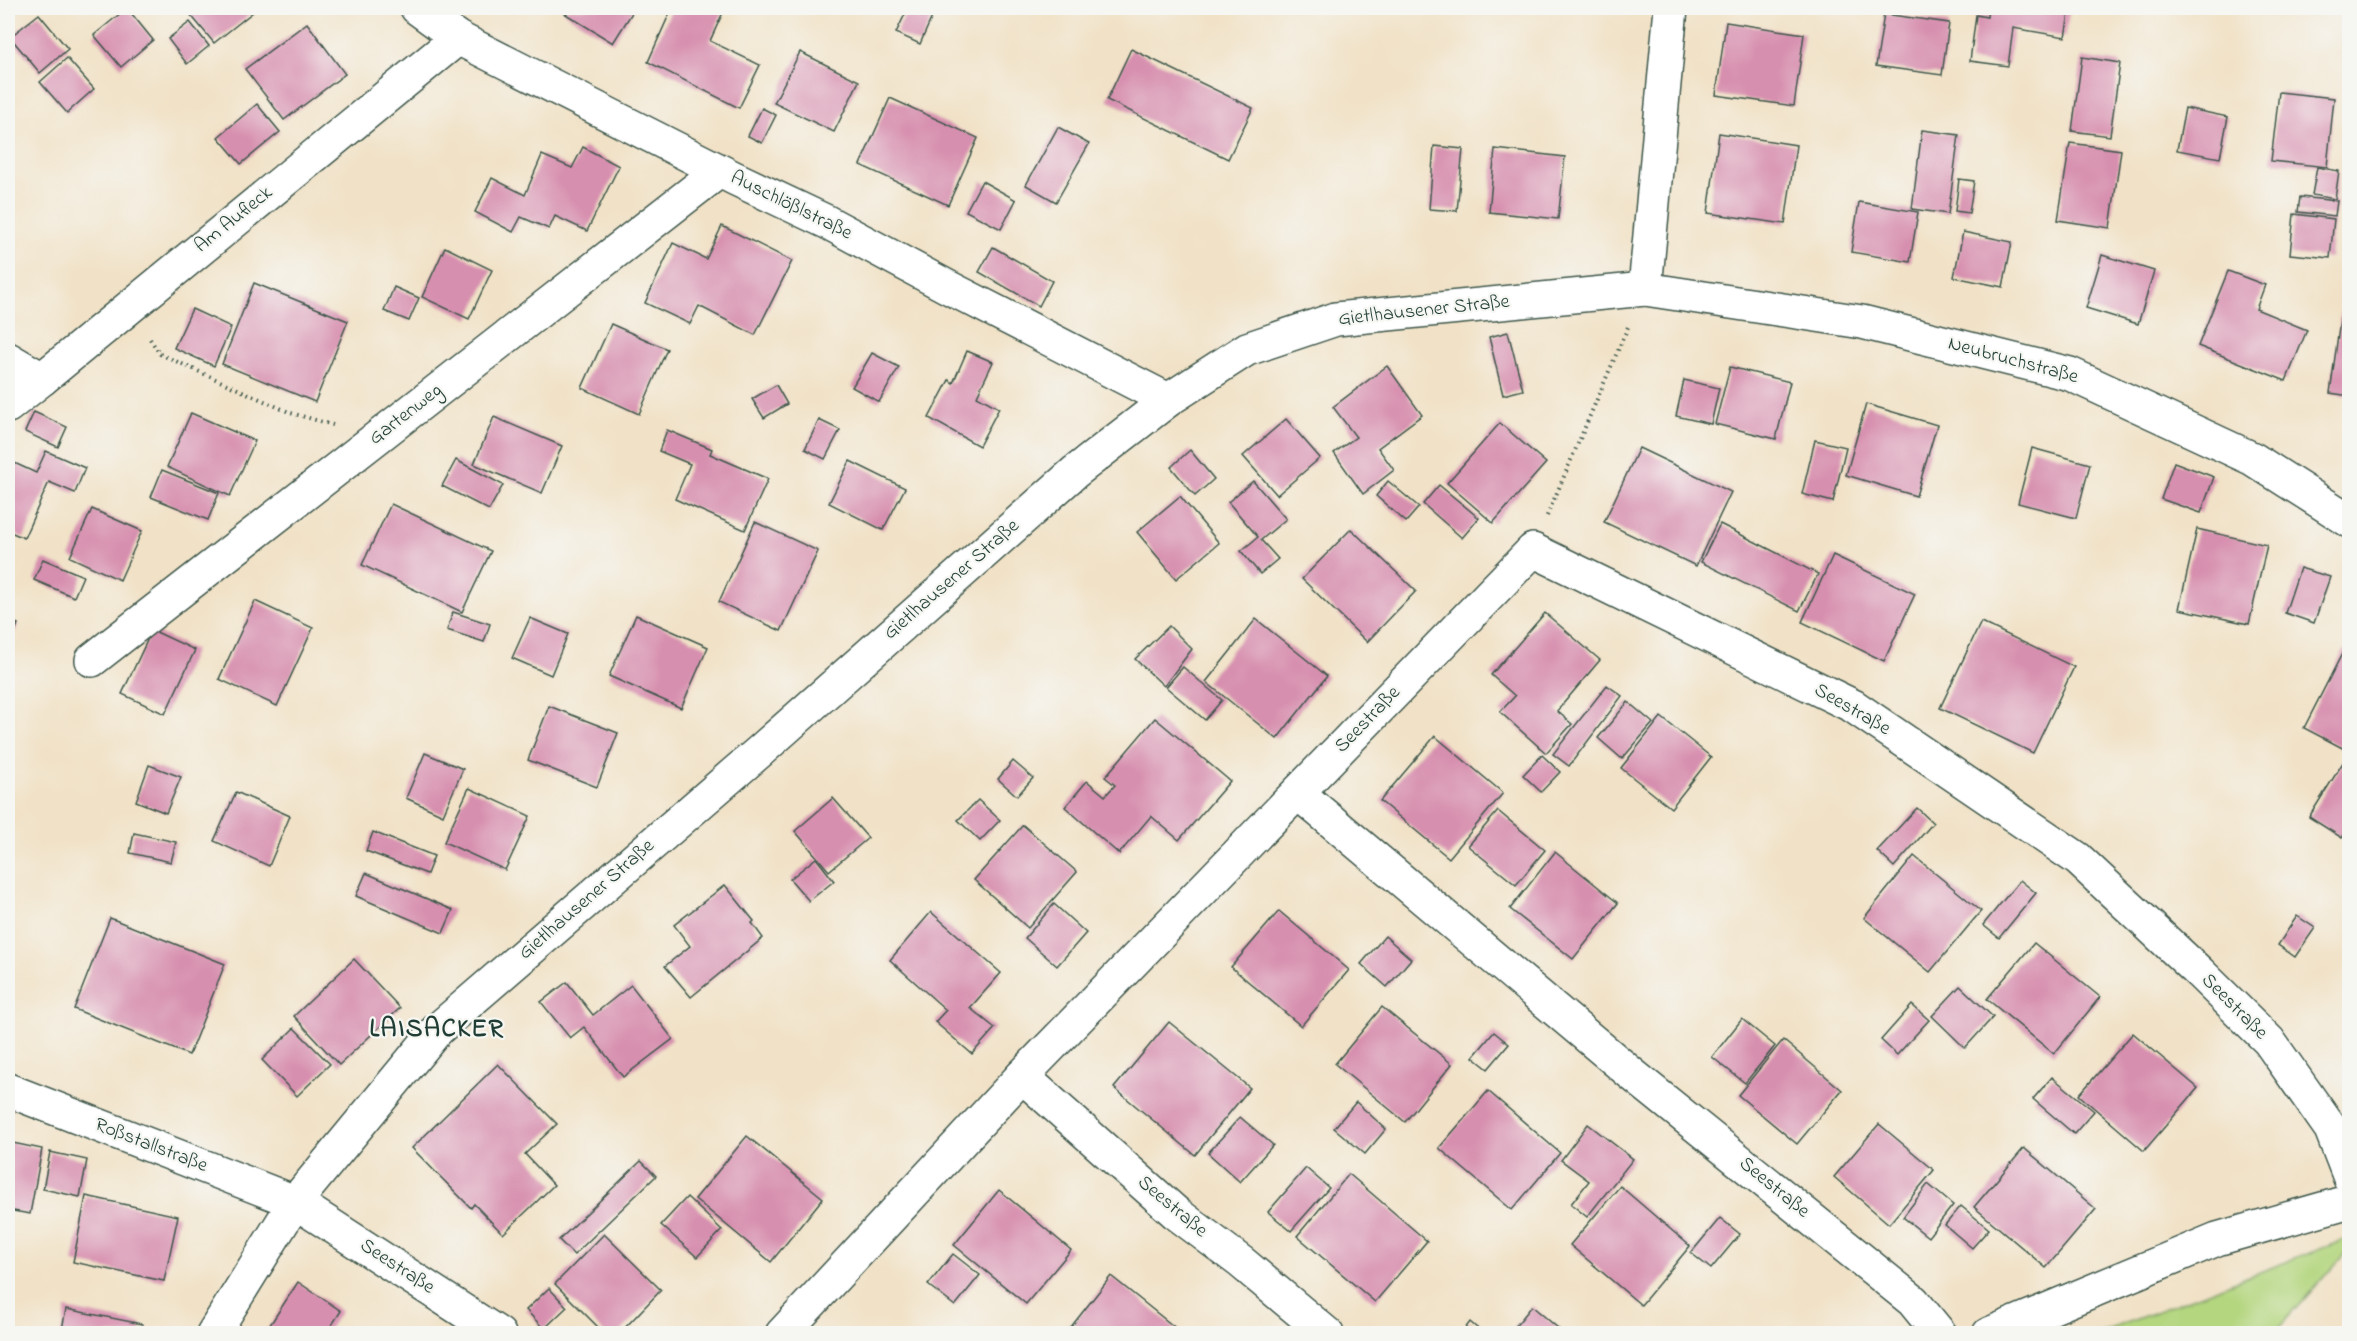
<svg xmlns="http://www.w3.org/2000/svg" width="2357" height="1341" font-family="'Indie Flower',sans-serif">
  <style>
    .green { fill: #b4d67f; stroke: #6a8a5a; stroke-width: 1.5 }
    .building { fill: #d78faf }
    .lines { fill: none; stroke-linecap: round; stroke-linejoin: round }
    .minor-casing { stroke: #3e564a; stroke-width: 36 }
    .path { stroke: #3e564a; stroke-width: 4; stroke-dasharray: 1.5 4.5; stroke-linecap: butt }
    .minor { stroke: #fff; stroke-width: 33 }
    .labels { text-anchor: middle; dominant-baseline: central; stroke-width: 4.5; stroke-linejoin: round; paint-order: stroke }
    .street-label { font-size: 20px; fill: #1f3d34; stroke: #f6f6f2 }
    .district-label { font-size: 26px; font-weight: bold; letter-spacing: 1.5px; fill: #1f3d34; stroke: #f6f6f2 }
  </style>
  <rect width="100%" height="100%" fill="#f6f6f2"/>
  <filter id="ink" filterUnits="userSpaceOnUse"><feTurbulence type="fractalNoise" baseFrequency=".0167" numOctaves="2"/><feDisplacementMap in="SourceGraphic" scale="12" xChannelSelector="R" yChannelSelector="G"/><feConvolveMatrix kernelMatrix="1 2 1 2 8 2 1 2 1" color-interpolation-filters="sRGB"/></filter>
  <filter id="wash" filterUnits="userSpaceOnUse"><feTurbulence type="fractalNoise" baseFrequency=".008" numOctaves="4" result="noise"/><feDisplacementMap in="SourceGraphic" scale="24" xChannelSelector="R" yChannelSelector="G"/><feGaussianBlur stdDeviation="1.35" result="paint"/><feColorMatrix in="noise" values="0 0 0 0 0 0 0 0 0 0 0 0 0 0 0 0 0 1.4 0 .05"/><feComposite in="paint" operator="in"/></filter>
  <g filter="url(#wash)">
    <rect width="100%" height="100%" fill="#f1e2c7"/>
    <!-- green -->
    <polygon class="green" points="2349,1238 2349,1249 2274,1333 2100,1333"/>
    <g id="blocks">
      <!-- building -->
      <g class="building">
        <polygon points="127,8 153,40 121,67 94,35"/>
        <polygon points="185,8 258,8 214,43"/>
        <polygon points="502,8 515,8 511,13"/>
        <polygon points="567,8 635,8 613,43 564,13"/>
        <polygon points="672,8 725,8 710,41 760,65 739,108 648,62"/>
        <polygon points="908,8 936,8 920,44 896,33"/>
        <polygon points="1988,8 2070,8 2065,37 2013,28 2008,66 1970,61 1976,15 1987,17"/>
        <polygon points="39,14 68,49 40,73 10,37"/>
        <polygon points="1884,14 1949,23 1942,75 1876,66"/>
        <polygon points="190,22 209,46 187,64 168,39"/>
        <polygon points="1726,22 1804,34 1794,106 1716,95"/>
        <polygon points="307,23 345,74 284,120 245,69"/>
        <polygon points="1131,49 1253,108 1228,159 1107,100"/>
        <polygon points="800,52 859,81 834,132 774,103"/>
        <polygon points="2082,57 2120,63 2110,136 2072,131"/>
        <polygon points="67,58 94,89 67,113 40,82"/>
        <polygon points="2279,92 2334,98 2327,167 2271,161"/>
        <polygon points="890,98 978,138 948,205 860,165"/>
        <polygon points="257,104 280,132 241,164 218,137"/>
        <polygon points="762,108 776,115 762,143 748,136"/>
        <polygon points="2185,108 2228,117 2220,158 2177,150"/>
        <polygon points="1058,127 1089,144 1056,202 1026,185"/>
        <polygon points="1922,130 1959,135 1948,214 1912,209"/>
        <polygon points="1719,133 1796,145 1785,224 1708,213"/>
        <polygon points="2070,143 2121,150 2110,228 2058,220"/>
        <polygon points="1434,146 1463,149 1457,211 1429,209"/>
        <polygon points="583,147 619,166 587,231 555,216 549,229 521,217 513,232 475,212 492,178 525,195 542,155 572,168"/>
        <polygon points="1495,149 1565,157 1558,219 1489,212"/>
        <polygon points="2317,167 2339,171 2335,199 2312,195"/>
        <polygon points="1959,179 1974,181 1969,213 1955,211"/>
        <polygon points="982,181 1016,200 1001,229 966,211"/>
        <polygon points="2300,197 2337,201 2335,216 2298,212"/>
        <polygon points="1859,202 1918,212 1910,262 1851,252"/>
        <polygon points="2294,214 2334,219 2330,258 2290,254"/>
        <polygon points="722,226 792,261 755,335 699,306 690,324 645,303 673,243 706,259"/>
        <polygon points="1963,232 2012,242 2003,287 1954,277"/>
        <polygon points="445,247 492,270 469,319 422,297"/>
        <polygon points="993,247 1052,281 1039,306 979,272"/>
        <polygon points="2102,255 2154,271 2138,324 2086,308"/>
        <polygon points="2228,271 2265,285 2256,309 2307,330 2286,381 2198,346"/>
        <polygon points="254,283 348,321 315,402 222,364"/>
        <polygon points="394,287 419,298 409,321 384,311"/>
        <polygon points="2343,299 2350,300 2350,396 2330,393"/>
        <polygon points="192,309 231,327 214,366 174,348"/>
        <polygon points="611,324 667,349 639,414 582,388"/>
        <polygon points="1508,332 1523,390 1503,395 1489,337"/>
        <polygon points="967,351 993,362 977,396 999,408 979,446 929,418 949,380 953,383"/>
        <polygon points="872,353 899,367 879,402 852,387"/>
        <polygon points="1387,366 1422,415 1378,448 1394,470 1363,494 1334,453 1356,437 1333,407"/>
        <polygon points="1730,367 1790,382 1776,439 1715,424"/>
        <polygon points="1684,380 1719,388 1711,424 1676,416"/>
        <polygon points="776,385 787,404 764,418 752,399"/>
        <polygon points="1866,404 1937,425 1916,496 1846,475"/>
        <polygon points="34,412 67,427 58,447 25,432"/>
        <polygon points="191,413 255,441 230,496 167,467"/>
        <polygon points="494,417 562,446 542,493 474,464"/>
        <polygon points="1286,419 1320,458 1277,495 1243,456"/>
        <polygon points="819,420 840,430 825,459 805,449"/>
        <polygon points="1500,423 1546,463 1493,523 1447,483"/>
        <polygon points="667,430 712,449 710,454 768,479 745,530 675,499 690,464 659,451"/>
        <polygon points="1815,440 1846,447 1833,502 1802,494"/>
        <polygon points="1639,448 1731,492 1696,566 1604,522"/>
        <polygon points="2032,448 2090,464 2076,518 2018,503"/>
        <polygon points="1190,450 1214,479 1195,496 1171,467"/>
        <polygon points="46,451 85,468 75,493 49,482 24,538 8,531 8,460 36,473"/>
        <polygon points="456,460 503,485 489,510 442,486"/>
        <polygon points="850,461 905,488 883,530 829,503"/>
        <polygon points="2174,462 2214,477 2201,513 2161,499"/>
        <polygon points="162,470 219,493 208,520 151,497"/>
        <polygon points="1253,481 1286,519 1261,540 1278,559 1260,574 1241,551 1258,537 1228,502"/>
        <polygon points="1388,481 1419,507 1406,522 1376,496"/>
        <polygon points="1439,485 1479,518 1462,538 1423,504"/>
        <polygon points="1180,496 1219,543 1176,579 1137,532"/>
        <polygon points="391,504 491,551 462,612 362,565"/>
        <polygon points="92,509 142,531 120,580 70,557"/>
        <polygon points="755,522 818,551 781,631 719,602"/>
        <polygon points="1720,524 1818,574 1799,611 1701,562"/>
        <polygon points="1351,529 1416,591 1367,642 1302,579"/>
        <polygon points="2197,529 2267,545 2249,624 2179,609"/>
        <polygon points="1833,555 1915,594 1884,661 1802,622"/>
        <polygon points="43,559 83,576 74,597 34,580"/>
        <polygon points="2300,568 2330,577 2314,623 2285,613"/>
        <polygon points="255,601 313,628 277,706 219,679"/>
        <polygon points="453,612 490,624 484,642 447,630"/>
        <polygon points="1545,613 1600,660 1557,711 1572,724 1546,753 1500,712 1515,696 1491,675"/>
        <polygon points="636,615 708,647 681,708 609,676"/>
        <polygon points="530,618 568,634 551,675 512,658"/>
        <polygon points="1256,619 1327,676 1277,739 1206,682"/>
        <polygon points="8,620 18,624 8,649"/>
        <polygon points="1981,622 2074,667 2033,753 1940,708"/>
        <polygon points="1169,626 1192,649 1164,686 1135,659"/>
        <polygon points="152,630 195,650 165,714 122,694"/>
        <polygon points="2345,648 2350,650 2350,752 2304,728"/>
        <polygon points="1183,667 1222,700 1205,720 1166,687"/>
        <polygon points="1607,685 1622,696 1569,766 1553,754"/>
        <polygon points="1628,702 1653,723 1622,759 1598,738"/>
        <polygon points="549,706 618,733 597,787 528,760"/>
        <polygon points="1661,717 1711,757 1671,808 1621,768"/>
        <polygon points="1155,718 1230,781 1179,840 1151,816 1119,854 1065,807 1087,781 1105,796 1115,785 1105,777"/>
        <polygon points="1435,736 1503,793 1449,858 1380,801"/>
        <polygon points="425,753 463,769 443,815 406,798"/>
        <polygon points="1542,755 1560,772 1541,792 1523,775"/>
        <polygon points="2347,756 2350,758 2350,826 2342,838 2309,817"/>
        <polygon points="1013,761 1033,778 1017,796 998,779"/>
        <polygon points="149,765 181,777 166,813 136,801"/>
        <polygon points="469,788 530,816 505,870 444,842"/>
        <polygon points="236,792 290,816 269,866 214,841"/>
        <polygon points="833,798 868,838 829,871 795,831"/>
        <polygon points="978,800 1000,820 980,841 958,820"/>
        <polygon points="1917,808 1933,823 1894,867 1877,851"/>
        <polygon points="1498,811 1545,850 1516,885 1468,846"/>
        <polygon points="1023,825 1077,872 1028,928 974,880"/>
        <polygon points="373,832 434,856 427,874 366,851"/>
        <polygon points="134,833 176,842 171,862 130,853"/>
        <polygon points="1555,852 1618,903 1573,959 1510,909"/>
        <polygon points="1914,856 1981,911 1930,972 1864,918"/>
        <polygon points="816,858 834,881 809,901 790,879"/>
        <polygon points="366,873 453,910 443,933 356,896"/>
        <polygon points="2020,880 2036,893 1999,938 1983,925"/>
        <polygon points="725,885 754,921 752,923 763,938 691,997 665,966 690,946 674,925"/>
        <polygon points="1054,904 1086,933 1057,966 1025,938"/>
        <polygon points="1279,911 1349,970 1301,1026 1231,967"/>
        <polygon points="931,912 1001,973 970,1008 995,1028 972,1054 935,1022 946,1010 890,960"/>
        <polygon points="2297,916 2315,928 2295,957 2278,945"/>
        <polygon points="110,918 225,964 189,1055 74,1009"/>
        <polygon points="1385,936 1411,959 1387,987 1361,964"/>
        <polygon points="2034,943 2100,997 2054,1054 1987,999"/>
        <polygon points="354,959 400,1008 339,1065 294,1016"/>
        <polygon points="567,982 593,1015 631,985 673,1039 623,1077 584,1027 570,1038 541,1002"/>
        <polygon points="1960,986 1993,1017 1965,1048 1932,1016"/>
        <polygon points="1912,1005 1929,1020 1897,1055 1881,1040"/>
        <polygon points="1382,1007 1452,1064 1405,1122 1335,1064"/>
        <polygon points="1742,1019 1775,1046 1745,1083 1712,1057"/>
        <polygon points="1169,1022 1250,1088 1195,1155 1114,1088"/>
        <polygon points="294,1028 330,1064 297,1096 262,1060"/>
        <polygon points="1494,1032 1509,1044 1488,1069 1473,1057"/>
        <polygon points="2133,1033 2198,1088 2144,1151 2079,1095"/>
        <polygon points="1783,1040 1842,1090 1797,1144 1738,1095"/>
        <polygon points="498,1064 557,1124 525,1154 554,1185 503,1234 474,1204 471,1208 412,1148"/>
        <polygon points="2052,1077 2094,1111 2074,1134 2033,1099"/>
        <polygon points="1488,1091 1560,1153 1512,1210 1439,1148"/>
        <polygon points="1356,1102 1386,1129 1365,1154 1334,1128"/>
        <polygon points="1240,1117 1273,1145 1240,1182 1208,1153"/>
        <polygon points="1588,1124 1633,1159 1587,1217 1571,1204 1589,1181 1561,1160"/>
        <polygon points="1879,1124 1934,1170 1889,1224 1834,1177"/>
        <polygon points="747,1136 823,1198 771,1262 695,1199"/>
        <polygon points="8,1142 42,1149 30,1214 8,1210"/>
        <polygon points="2024,1148 2096,1209 2046,1268 1974,1207"/>
        <polygon points="50,1152 87,1160 80,1197 43,1189"/>
        <polygon points="641,1161 656,1176 574,1255 559,1240"/>
        <polygon points="1306,1168 1329,1188 1291,1231 1268,1212"/>
        <polygon points="1349,1174 1427,1241 1375,1302 1297,1236"/>
        <polygon points="1928,1184 1953,1205 1928,1237 1903,1217"/>
        <polygon points="1620,1186 1690,1246 1641,1305 1570,1245"/>
        <polygon points="999,1190 1071,1250 1026,1304 954,1245"/>
        <polygon points="86,1196 178,1216 164,1281 73,1262"/>
        <polygon points="687,1197 722,1230 697,1257 661,1225"/>
        <polygon points="1961,1206 1989,1229 1972,1248 1945,1225"/>
        <polygon points="1720,1218 1740,1234 1711,1269 1691,1253"/>
        <polygon points="604,1234 661,1290 619,1334 605,1334 555,1284"/>
        <polygon points="953,1254 980,1275 955,1306 928,1285"/>
        <polygon points="1111,1276 1183,1334 1069,1334 1067,1332"/>
        <polygon points="8,1282 13,1284 8,1302"/>
        <polygon points="298,1282 341,1311 326,1334 264,1334"/>
        <polygon points="549,1288 567,1307 544,1329 526,1310"/>
        <polygon points="1532,1306 1565,1334 1509,1334"/>
        <polygon points="66,1309 142,1324 140,1334 61,1334"/>
        <polygon points="1470,1322 1484,1334 1461,1334"/>
      </g>
    </g>
  </g>
  <g filter="url(#ink)">
    <use href="#blocks" fill-opacity="0" stroke="#3e564a" stroke-width="1.5"/>
    <g class="lines">
      <defs>
        <g id="minor">
          <polyline points="417,8 458,38 734,178 827,222 946,286 1168,400"/>
          <polyline points="1645,289 1671,8"/>
          <polyline points="8,359 42,379 458,38"/>
          <polyline points="8,406 42,379"/>
          <polyline points="92,660 719,171"/>
          <polyline points="1298,793 1633,1075 1913,1301 1940,1334"/>
          <polyline points="1022,1076 1176,1213 1241,1262 1327,1334"/>
          <polyline points="8,1090 295,1202 499,1334"/>
          <polyline points="213,1334 295,1202 437,1030 759,752 1075,472 1168,400 1247,349 1336,319 1645,289 1862,322 2070,374 2253,459 2350,521"/>
          <polyline points="782,1334 1022,1076 1533,550 1853,706 2078,859 2200,973 2269,1041 2331,1129 2350,1178"/>
          <polyline points="1989,1334 2217,1239 2350,1201"/>
        </g>
      </defs>
      <!-- minor casing -->
      <use href="#minor" class="minor-casing"/>
      <!-- path -->
      <g class="path">
        <polyline points="150,339 160,354 291,413 333,425"/>
        <polyline points="1547,516 1628,327"/>
      </g>
      <!-- minor -->
      <use href="#minor" class="minor"/>
    </g>
  </g>
  <g class="labels">
    <!-- street labels -->
    <g class="street-label">
      <text transform="translate(791 206) rotate(26)">Auschlößlstraße</text>
      <text transform="translate(234 220) rotate(-39)">Am Aufleck</text>
      <text transform="translate(1424 311) rotate(-6)">Gietlhausener Straße</text>
      <text transform="translate(2013 361) rotate(15)">Neubruchstraße</text>
      <text transform="translate(406 415) rotate(-38)">Gartenweg</text>
      <text transform="translate(952 580) rotate(-41)">Gietlhausener Straße</text>
      <text transform="translate(1852 710) rotate(30)">Seestraße</text>
      <text transform="translate(1368 720) rotate(-46)">Seestraße</text>
      <text transform="translate(587 900) rotate(-41)">Gietlhausener Straße</text>
      <text transform="translate(2234 1007) rotate(45)">Seestraße</text>
      <text transform="translate(151 1146) rotate(21)">Roßstallstraße</text>
      <text transform="translate(1774 1188) rotate(39)">Seestraße</text>
      <text transform="translate(1172 1207) rotate(40)">Seestraße</text>
      <text transform="translate(397 1267) rotate(33)">Seestraße</text>
    </g>
    <!-- district labels -->
    <g class="district-label">
      <text x="437" y="1030">LAISACKER</text>
    </g>
  </g>
  <!-- margin -->
  <rect width="2357" height="1341" fill="none" stroke="#f6f6f2" stroke-width="30"/>
</svg>
